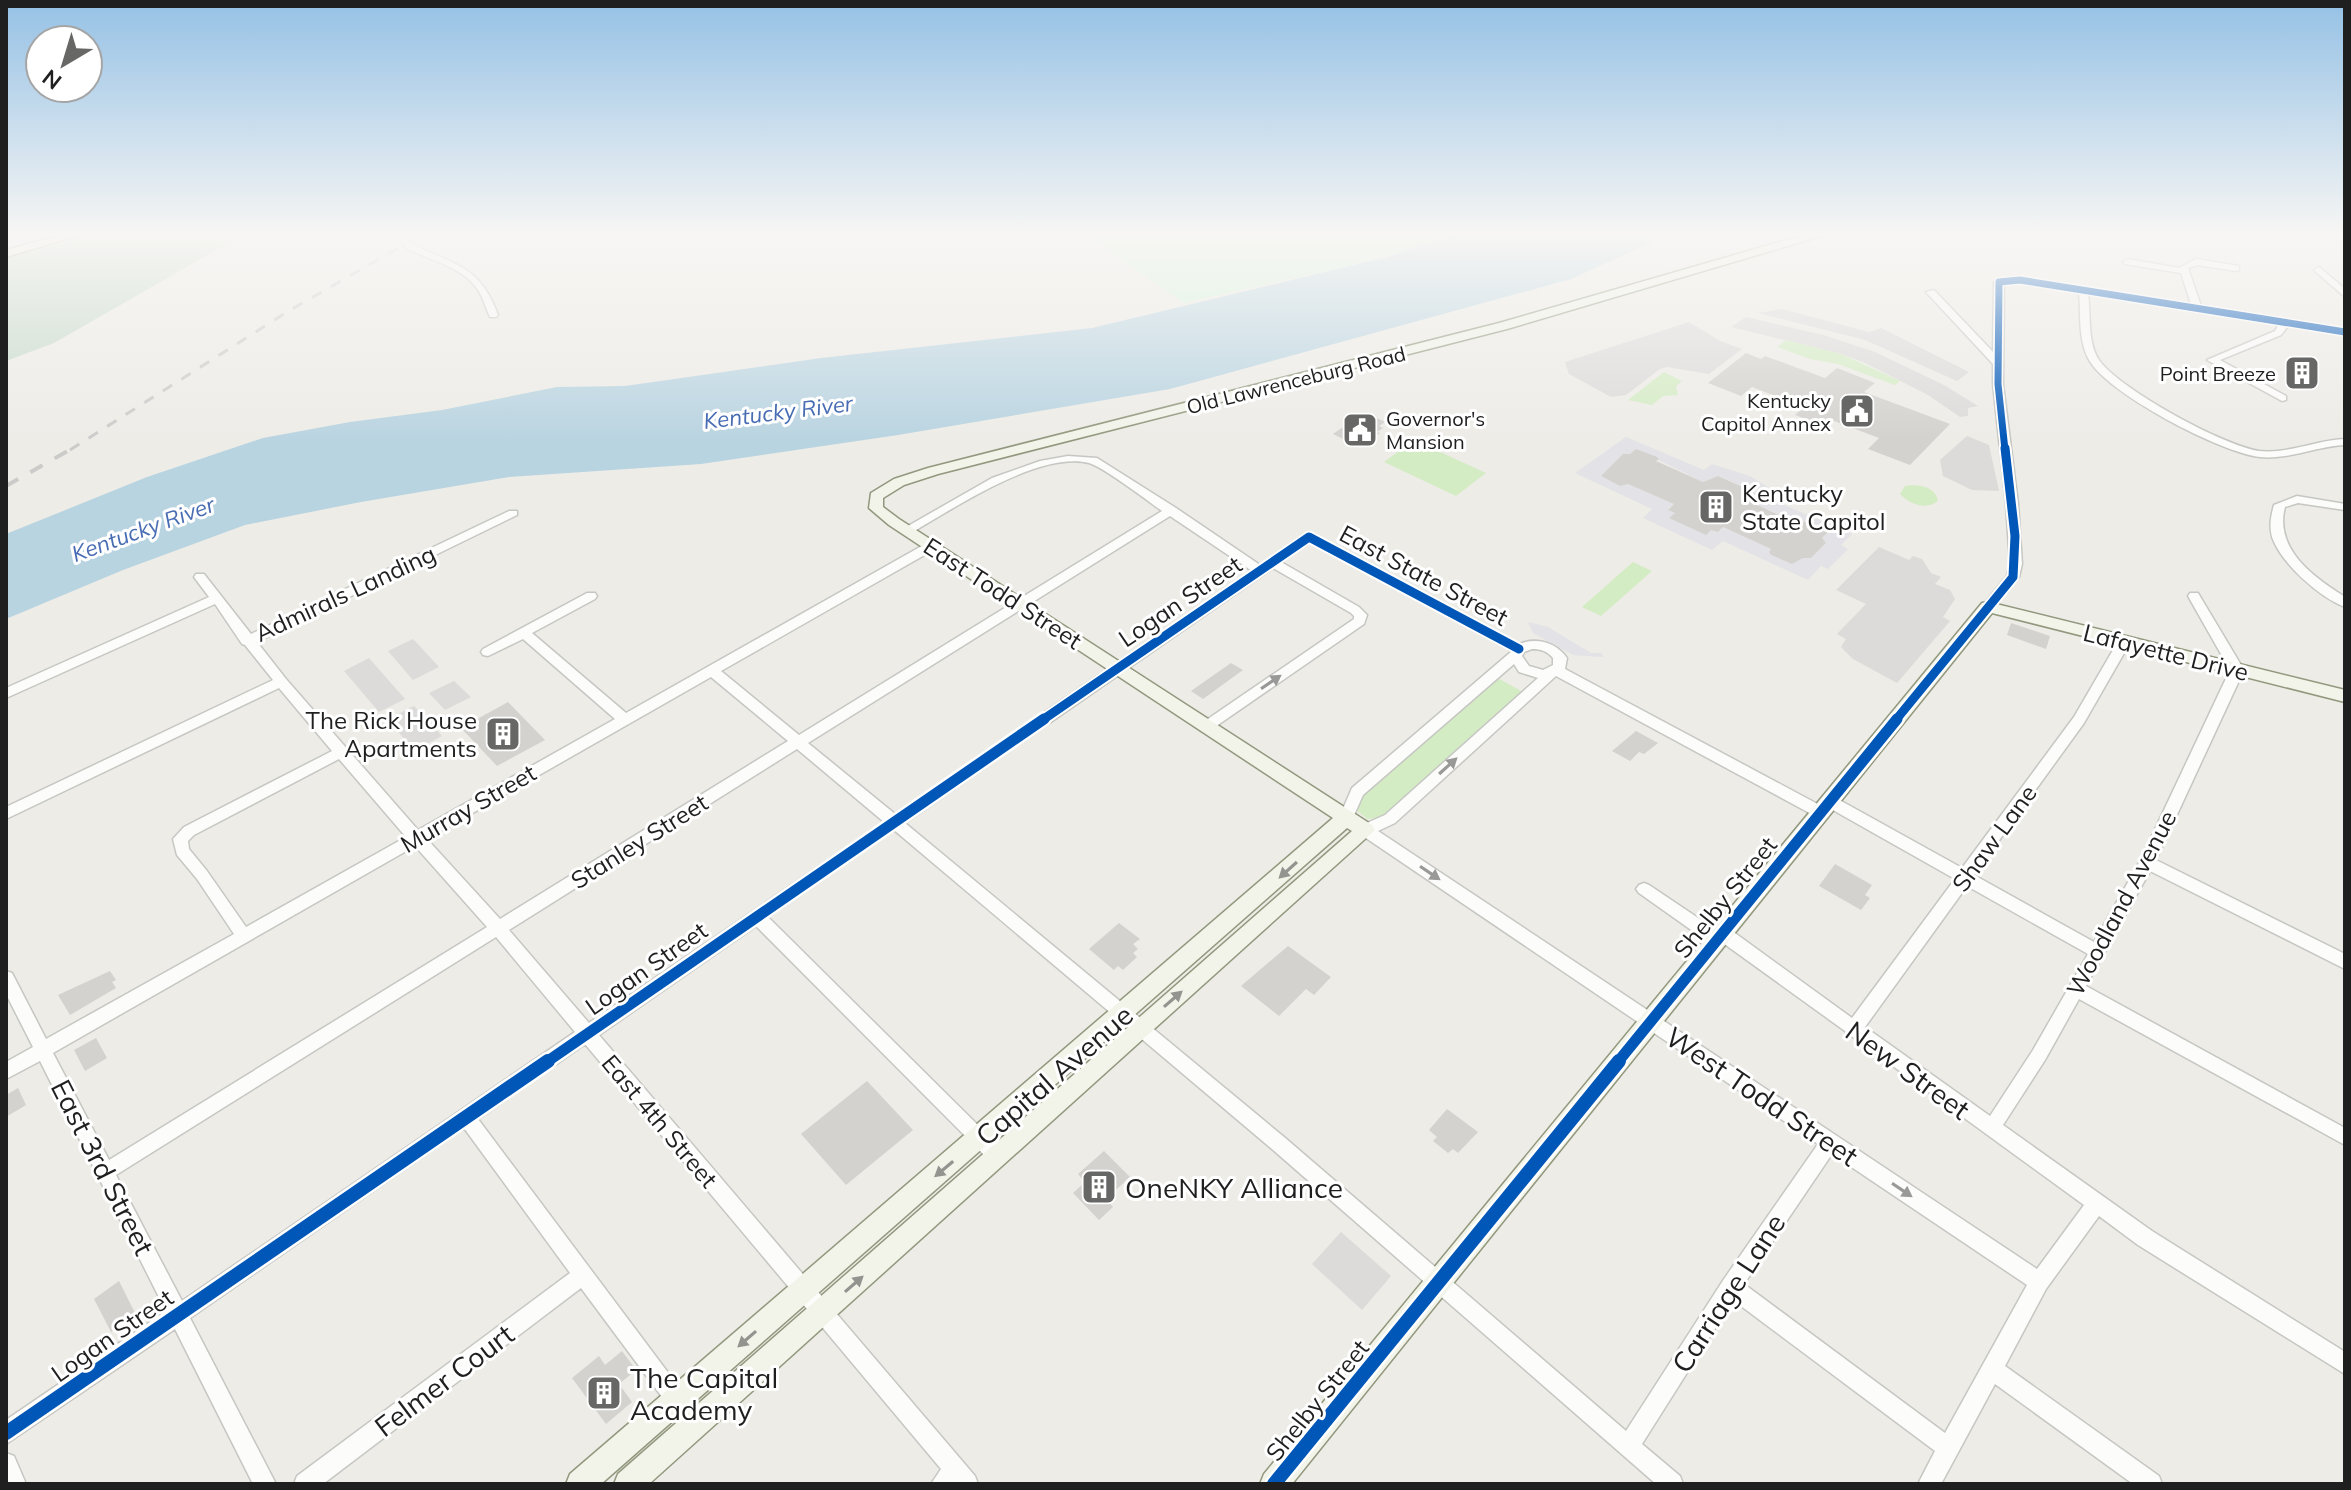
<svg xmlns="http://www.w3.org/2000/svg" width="2351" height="1490" font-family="Mulish,sans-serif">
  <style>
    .residential { fill: #dcdbd9 }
    .grass { fill: #d4ecc4 }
    .cemetery { fill: #c5d9c9 }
    .park { fill: #d4f5d9 }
    .plaza { fill: #e3e2e6; fill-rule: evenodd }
    .water { fill: #b9d4e1 }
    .building { fill: #d4d2ce }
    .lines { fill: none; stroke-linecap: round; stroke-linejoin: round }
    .street-casing { stroke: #c6c6c3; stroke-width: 3 }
    .secondary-casing { stroke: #92987e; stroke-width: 3 }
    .street { fill: #fcfcfb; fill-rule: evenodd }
    .secondary { fill: #f2f4ea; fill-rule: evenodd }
    .rail-far1 { stroke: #cbcbca; stroke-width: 3; stroke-dasharray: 11 11; stroke-linecap: butt }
    .rail { stroke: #cbcbca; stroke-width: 4; stroke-dasharray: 14 14; stroke-linecap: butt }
    .cycleway-far3-casing { stroke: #fff; stroke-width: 10 }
    .cycleway-far2-casing { stroke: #fff; stroke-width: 13 }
    .cycleway-far1-casing { stroke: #fff; stroke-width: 16 }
    .cycleway-casing { stroke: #fff; stroke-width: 19 }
    .cycleway-far3 { stroke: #0057b8; stroke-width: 7 }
    .cycleway-far2 { stroke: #0057b8; stroke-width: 9 }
    .cycleway-far1 { stroke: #0057b8; stroke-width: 11 }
    .cycleway { stroke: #0057b8; stroke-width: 14 }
    .oneway { fill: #999998 }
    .oneway2 { fill: #93948f }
    .labels { text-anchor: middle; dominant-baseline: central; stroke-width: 6; stroke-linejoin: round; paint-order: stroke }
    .far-poi-label { font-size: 20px; fill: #1f1f1f; stroke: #fff; text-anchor: end }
    .far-street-label { font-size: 20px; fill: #1f1f1f; stroke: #fff }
    .far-water-label { font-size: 22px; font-style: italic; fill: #476cb3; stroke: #fff }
    .poi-label { font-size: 24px; fill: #1f1f1f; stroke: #fff; text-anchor: start }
    .street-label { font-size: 24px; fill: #1f1f1f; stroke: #fff }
    .near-street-label { font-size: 28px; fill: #1f1f1f; stroke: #fff }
    .near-poi-label { font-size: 28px; fill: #1f1f1f; stroke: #fff; text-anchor: start }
  </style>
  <rect width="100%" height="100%" fill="#edece7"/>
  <!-- residential -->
  <g class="residential">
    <polygon points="1782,309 1869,332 1881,328 1969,372 1957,381 1865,340 1758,313"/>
    <polygon points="1746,317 1827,336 1875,352 1944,385 1978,406 1968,408 1968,416 1960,417 1928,395 1865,363 1841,354 1731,327"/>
    <polygon points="1689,322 1720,341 1742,349 1709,374 1667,367 1660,369 1626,395 1611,397 1569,374 1565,362"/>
    <polygon points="1967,436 1989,445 1999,491 1972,490 1943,476 1940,460"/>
    <polygon points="1879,547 1909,560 1913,556 1922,559 1931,573 1941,577 1935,584 1950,590 1955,599 1943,617 1950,621 1897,683 1853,659 1841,647 1846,639 1837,634 1866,604 1836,590"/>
    <polygon points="413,639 439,667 413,680 388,651"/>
    <polygon points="369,658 405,699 379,712 344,671"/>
    <polygon points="454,681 471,697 445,710 429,693"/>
    <polygon points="414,706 442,736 414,751 388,719"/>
    <polygon points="1341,1232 1391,1276 1362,1310 1312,1264"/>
  </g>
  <!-- grass -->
  <g class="grass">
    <polygon points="1786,340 1841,354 1900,381 1895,385 1838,364 1810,359 1777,347"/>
    <polygon points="1664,372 1682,381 1676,386 1678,395 1663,396 1652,405 1628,400"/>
    <polygon points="1414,440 1486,473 1456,496 1384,462"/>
    <path d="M1905,486C1918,484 1935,486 1938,501C1927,510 1910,505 1900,494Z"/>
    <polygon points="1633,562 1652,571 1601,616 1582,607"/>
    <polygon points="1496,677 1523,692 1386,816 1368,819 1357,811 1355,802"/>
  </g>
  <!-- cemetery -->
  <polygon class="cemetery" points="101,232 233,232 239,237 54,343 6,361 6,258"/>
  <!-- park -->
  <polygon class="park" points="1082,232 1456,232 1391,256 1184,303"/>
  <!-- plaza -->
  <g class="plaza">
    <path d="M1626,437L1704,470L1712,464L1750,476L1774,491L1768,498L1852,534L1841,545L1848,549L1828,569L1821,566L1808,580L1723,541L1712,550L1643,518L1652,509L1575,473ZM1636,449L1703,482L1719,476L1751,490L1747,495L1752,498L1748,501L1799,524L1807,521L1825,530L1828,532L1822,538L1826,544L1811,558H1803L1792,564L1772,555L1769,551L1771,549L1723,527L1718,532L1670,518L1675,513L1668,509L1674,504L1628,484L1620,486L1601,476L1623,454H1630Z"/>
    <polygon points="1528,622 1548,627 1591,653 1602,653 1603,657 1573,655 1533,633"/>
  </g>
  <!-- water -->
  <polygon class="water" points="1461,232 1667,232 1650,243 1571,279 1170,389 898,435 701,464 509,477 361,502 245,525 123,570 6,619 6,534 147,477 263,438 350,422 442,410 557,387 625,386 821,358 1092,328 1391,256"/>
  <!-- building -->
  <g class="building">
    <polygon points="1746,353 1761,359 1765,356 1825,378 1837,368 1875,383 1864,392 1950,424 1910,465 1868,449 1879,438 1834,421 1827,427 1795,415 1804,407 1752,387 1741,396 1708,383"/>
    <polygon points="1370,415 1385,422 1379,426 1383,428 1377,432 1380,433 1365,443 1357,446 1333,434 1359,416 1364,418"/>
    <polygon points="1636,449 1657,457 1659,459 1656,461 1703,482 1718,476 1752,491 1746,495 1752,498 1748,501 1799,524 1806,521 1826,530 1828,532 1822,538 1826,543 1811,558 1803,558 1792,564 1771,555 1769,552 1771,549 1723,527 1718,532 1711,530 1706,535 1669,518 1675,513 1668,510 1674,504 1628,484 1620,486 1601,476 1623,454 1630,454"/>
    <polygon points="2011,623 2050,636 2046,649 2007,635"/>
    <polygon points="1231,663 1243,670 1203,699 1191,691"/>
    <polygon points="508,702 545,740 497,766 461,728"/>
    <polygon points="1636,731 1658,743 1644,754 1639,752 1630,761 1612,751"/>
    <polygon points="1835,864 1872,885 1865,895 1870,898 1861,910 1819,886"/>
    <polygon points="1119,923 1140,939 1133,944 1138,949 1133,953 1137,957 1123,970 1118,966 1114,970 1089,949"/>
    <polygon points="1288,946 1331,977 1314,995 1306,989 1279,1016 1241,986"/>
    <polygon points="110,971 116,980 112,982 116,988 70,1015 58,995"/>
    <polygon points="96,1038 107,1058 85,1071 74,1050"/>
    <polygon points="867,1081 913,1130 846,1185 801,1134"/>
    <polygon points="18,1088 26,1105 6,1117 6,1095"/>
    <polygon points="1447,1109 1478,1132 1458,1153 1453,1149 1448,1153 1433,1141 1437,1137 1429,1130"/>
    <polygon points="1104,1151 1130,1177 1106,1199 1113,1207 1099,1220 1073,1193 1085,1182 1078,1174"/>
    <polygon points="119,1281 136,1315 111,1332 94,1299"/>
    <polygon points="622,1351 636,1370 619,1384 632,1402 606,1424 572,1378 599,1356 605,1365"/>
  </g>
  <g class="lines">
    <defs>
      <g id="street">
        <path d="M403,232H411V242L414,245C457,266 480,266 498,315L496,317H490C485,307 483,296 476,287C461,267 430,260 408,249L403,243Z"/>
        <path d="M2128,259L2179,268L2196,259L2239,266V270L2236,271L2197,265L2188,268L2201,306L2345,329V335L2288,326L2281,335L2220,360L2286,396V400L2282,401L2207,360L2275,331L2279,324L2088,294C2091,314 2087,342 2099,360C2119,389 2224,446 2259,451C2288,454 2317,440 2345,439V445C2317,446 2289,460 2260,457C2222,453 2105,393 2088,358C2078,338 2081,314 2079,292L2020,283L2004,284L2003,384L2018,504L2022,564L2019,577L1992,610H1984L1982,607L1984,604L2007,576L2010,564L2006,504L1993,384V364L1926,292L1934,290L1993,352L1994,282L1999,279L2020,277L2191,304L2181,273L2125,264L2123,262Z"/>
        <polygon points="2319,267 2345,289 2345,297 2316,272 2314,270"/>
        <path d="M1068,456L1097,458L1176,508L1260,565L1305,534H1313L1519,644C1537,637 1556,642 1567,658L1565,669L1825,808L1827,812L1825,816H1815L1556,676L1395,823L1378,831L2037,1269L2084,1205L1853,1037L1847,1035L1845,1031L1723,943L1717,946L1711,944L1639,893L1636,889L1639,885L1644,883L1649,885L1716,930L1722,926L1728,928L1852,1018L1955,879L1824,805L1822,801L1824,797H1834L1962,868L2074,717L2120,638L2125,637L2131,641L2084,723L1974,875L2094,942L2140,861L2230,670L2188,596L2190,593H2198L2244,670L2156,860L2345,954V969L2150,871L2086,986L2345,1128V1145L2079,999L2045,1060L2003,1125L2152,1231L2345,1352V1374L2138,1245L2099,1216L2046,1289L2005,1366L2159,1476L2162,1484H2133L1995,1384L1941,1484H1918L1935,1451L1733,1300L1642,1444L1680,1476L1683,1484H1656L1272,1149L894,830L768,917L1003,1150L1006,1156L1003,1162L997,1165L991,1162L756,926L599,1035L975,1476L978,1484H931L941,1469L585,1044L478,1119L702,1418L706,1425L702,1432L695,1436L688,1432L581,1288L323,1484H294L297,1476L570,1273L464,1128L190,1318L276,1484H253L175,1329L6,1444V1420L166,1311L40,1061L6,1079V1062L33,1047L6,994V971L12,973L46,1039L234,934L197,879L177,855L173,839L184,827L332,751L279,688L6,819V807L273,680L245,645L242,644L215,604L6,698V688L209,597L194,577L196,574H204L251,634L509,511H517V515L257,642L286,679L418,830L615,719L523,639L488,656L483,655L481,652L483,649L587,593H595L597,596L595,599L532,633L626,713L927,543H935L937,546L935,549L721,671L799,735L1162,511C1148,501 1102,466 1089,463C1039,451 954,508 911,533L907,534L901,530L992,478L1040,461ZM1170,516L1252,571L895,814L808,743ZM1310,542L1512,651L1352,788L1339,818L1341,822H1351L1363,795L1514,664L1519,672L1538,678L1385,815L1360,826L1358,830L1360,834L1818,1144L1724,1279L1626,1431L1284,1137L905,823L1273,568L1351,613L1354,616V619L1202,723L1200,726L1202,729H1212L1364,624L1367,615L1359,607L1281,562ZM1532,649C1541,649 1547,651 1553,658V665L1543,670L1529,666L1522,656L1524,652ZM711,677L788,741L500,919L427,839ZM797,749L884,822L589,1023L509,930ZM339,759L406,837L246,927L207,871L189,849L188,841L194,835ZM415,846L487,927L109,1160L53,1053ZM1967,886L2088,954L2033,1050L1990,1116L1865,1027ZM496,937L575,1032L182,1301L116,1175ZM1832,1154L2027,1285L1945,1433L1744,1284Z"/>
        <path d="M2297,496L2345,504V510L2298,503L2285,507C2274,549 2313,577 2345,597V607C2319,597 2281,563 2272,537C2269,525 2271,516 2274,505Z"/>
        <polygon points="6,1453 14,1456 26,1484 6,1484"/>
      </g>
      <g id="secondary">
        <polygon points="71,232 90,232 6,257 6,250"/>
        <polygon points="1814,232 1835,232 1507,329 938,474 904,485 883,498 883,507 899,519 1372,825 1375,830 649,1484 614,1484 618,1474 1352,831 1347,828 601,1484 566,1484 570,1474 1333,818 889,525 869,508 871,493 894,479 928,468 1499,323"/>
        <polygon points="1988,602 2345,690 2345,702 1992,613 1292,1484 1260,1484 1264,1474 1982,603"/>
      </g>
    </defs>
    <!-- street casing -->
    <use href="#street" class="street-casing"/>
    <!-- secondary casing -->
    <use href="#secondary" class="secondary-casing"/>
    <!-- street -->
    <use href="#street" class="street"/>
    <!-- secondary -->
    <use href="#secondary" class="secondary"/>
    <!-- rail-far1 -->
    <polyline class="rail-far1" points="70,450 287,312 426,232"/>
    <!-- rail -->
    <polyline class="rail" points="6,486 73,448"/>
    <defs>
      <polyline id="cycleway-far3" points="2005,450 1998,384 1999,282 2020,280 2345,332"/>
      <g id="cycleway-far2">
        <polyline points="1041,721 1309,537 1519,649"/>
        <polyline points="1895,721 2013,577 2015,536 2005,448"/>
      </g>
      <g id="cycleway-far1">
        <polyline points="545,1063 1044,719"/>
        <polyline points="1617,1063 1897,719"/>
      </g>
      <g id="cycleway">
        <polyline points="6,1433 548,1061"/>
        <polyline points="1274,1484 1619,1061"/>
      </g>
    </defs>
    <!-- cycleway-far3 casing -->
    <use href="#cycleway-far3" class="cycleway-far3-casing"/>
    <!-- cycleway-far2 casing -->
    <use href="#cycleway-far2" class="cycleway-far2-casing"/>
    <!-- cycleway-far1 casing -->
    <use href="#cycleway-far1" class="cycleway-far1-casing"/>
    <!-- cycleway casing -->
    <use href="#cycleway" class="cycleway-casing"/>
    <!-- cycleway-far3 -->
    <use href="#cycleway-far3" class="cycleway-far3"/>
    <!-- cycleway-far2 -->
    <use href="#cycleway-far2" class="cycleway-far2"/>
    <!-- cycleway-far1 -->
    <use href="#cycleway-far1" class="cycleway-far1"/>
    <!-- cycleway -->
    <use href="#cycleway" class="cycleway"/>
  </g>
  <!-- one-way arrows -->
  <defs><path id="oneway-solid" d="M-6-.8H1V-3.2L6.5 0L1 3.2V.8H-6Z" transform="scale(2)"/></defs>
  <g class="oneway">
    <use href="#oneway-solid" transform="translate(1271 682) rotate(-34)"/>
    <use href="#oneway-solid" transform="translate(1448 766) rotate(-42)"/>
    <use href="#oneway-solid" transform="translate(1430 873) rotate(34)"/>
    <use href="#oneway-solid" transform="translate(1902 1190) rotate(34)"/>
  </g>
  <g class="oneway2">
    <use href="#oneway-solid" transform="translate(1288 870) rotate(138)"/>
    <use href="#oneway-solid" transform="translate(1173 999) rotate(-41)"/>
    <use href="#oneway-solid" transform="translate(944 1169) rotate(140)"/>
    <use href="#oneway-solid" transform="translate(854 1284) rotate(-41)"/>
    <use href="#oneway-solid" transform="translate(747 1339) rotate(139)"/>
  </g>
  <!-- sky -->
  <linearGradient id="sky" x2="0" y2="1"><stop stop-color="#95c1e5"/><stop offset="0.53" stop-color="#f7f6f4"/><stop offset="1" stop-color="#f7f6f4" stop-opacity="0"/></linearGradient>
  <rect width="2351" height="441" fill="url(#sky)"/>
  <!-- icons -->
  <defs>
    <symbol id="building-square" viewBox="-11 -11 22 22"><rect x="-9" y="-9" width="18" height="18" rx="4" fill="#676765" stroke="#fff"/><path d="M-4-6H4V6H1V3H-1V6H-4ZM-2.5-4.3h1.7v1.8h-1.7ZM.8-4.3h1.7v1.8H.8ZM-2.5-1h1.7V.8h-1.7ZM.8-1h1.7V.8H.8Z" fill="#fff"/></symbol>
    <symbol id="civic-square" viewBox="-11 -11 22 22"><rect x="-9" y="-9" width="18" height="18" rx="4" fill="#676765" stroke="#fff"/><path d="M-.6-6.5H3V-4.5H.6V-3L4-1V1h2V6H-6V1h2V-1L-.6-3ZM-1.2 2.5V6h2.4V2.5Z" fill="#fff"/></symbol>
  </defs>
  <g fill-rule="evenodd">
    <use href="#building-square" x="2282" y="353" width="40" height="40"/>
    <use href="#civic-square" x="1837" y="391" width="40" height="40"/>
    <use href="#civic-square" x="1340" y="410" width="40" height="40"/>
    <use href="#building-square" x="1696" y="487" width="40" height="40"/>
    <use href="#building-square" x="483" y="714" width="40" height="40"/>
    <use href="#building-square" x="1079" y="1167" width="40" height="40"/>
    <use href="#building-square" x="584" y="1373" width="40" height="40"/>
  </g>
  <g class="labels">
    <!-- far-poi labels -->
    <g class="far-poi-label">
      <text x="2276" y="373">Point Breeze</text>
      <text x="1831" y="400">Kentucky<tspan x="1831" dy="23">Capitol Annex</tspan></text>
      <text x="1386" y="418" text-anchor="start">Governor's<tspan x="1386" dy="23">Mansion</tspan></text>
    </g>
    <!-- far-street labels -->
    <g class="far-street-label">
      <text transform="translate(1296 380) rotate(-14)">Old Lawrenceburg Road</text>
    </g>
    <!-- far-water labels -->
    <g class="far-water-label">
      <text transform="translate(778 412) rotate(-7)">Kentucky River</text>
      <text transform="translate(143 529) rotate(-20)">Kentucky River</text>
    </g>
    <!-- poi labels -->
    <g class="poi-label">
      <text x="1742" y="493">Kentucky<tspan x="1742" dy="28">State Capitol</tspan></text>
      <text x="477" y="720" text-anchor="end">The Rick House<tspan x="477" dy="28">Apartments</tspan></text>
    </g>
    <!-- street labels -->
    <g class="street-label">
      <text transform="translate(1424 575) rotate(28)">East State Street</text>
      <text transform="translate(345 593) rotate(-25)">Admirals Landing</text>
      <text transform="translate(1003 593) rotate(33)">East Todd Street</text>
      <text transform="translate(1180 601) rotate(-34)">Logan Street</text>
      <text transform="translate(2166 652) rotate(14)">Lafayette Drive</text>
      <text transform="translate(468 808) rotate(-30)">Murray Street</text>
      <text transform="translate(1994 838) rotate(-54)">Shaw Lane</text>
      <text transform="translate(639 841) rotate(-32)">Stanley Street</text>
      <text transform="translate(1725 897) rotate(-51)">Shelby Street</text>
      <text transform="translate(2121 903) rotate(-62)">Woodland Avenue</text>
      <text transform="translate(646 968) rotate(-35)">Logan Street</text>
      <text transform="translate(660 1121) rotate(50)">East 4th Street</text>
      <text transform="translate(112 1335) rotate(-35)">Logan Street</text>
      <text transform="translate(1317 1400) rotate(-51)">Shelby Street</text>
    </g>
    <!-- near-street labels -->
    <g class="near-street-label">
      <text transform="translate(1908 1070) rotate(36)">New Street</text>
      <text transform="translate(1054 1075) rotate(-41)">Capital Avenue</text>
      <text transform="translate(1762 1096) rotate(34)">West Todd Street</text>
      <text transform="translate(103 1167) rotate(63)">East 3rd Street</text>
      <text transform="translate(1728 1293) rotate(-57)">Carriage Lane</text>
      <text transform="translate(444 1380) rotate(-37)">Felmer Court</text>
    </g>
    <!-- near-poi labels -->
    <g class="near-poi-label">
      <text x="1125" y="1187">OneNKY Alliance</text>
      <text x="630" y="1377">The Capital<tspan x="630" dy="32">Academy</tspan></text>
    </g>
  </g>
  <!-- border -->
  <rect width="2351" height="1490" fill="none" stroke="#1f1f1f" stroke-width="16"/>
  <!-- north arrow -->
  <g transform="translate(64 64) rotate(218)"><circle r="38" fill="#ffffff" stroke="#a5a5a5" stroke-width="2"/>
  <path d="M0-6L14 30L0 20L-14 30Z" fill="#676765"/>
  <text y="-12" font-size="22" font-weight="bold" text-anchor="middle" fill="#1f1f1f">N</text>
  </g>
</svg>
